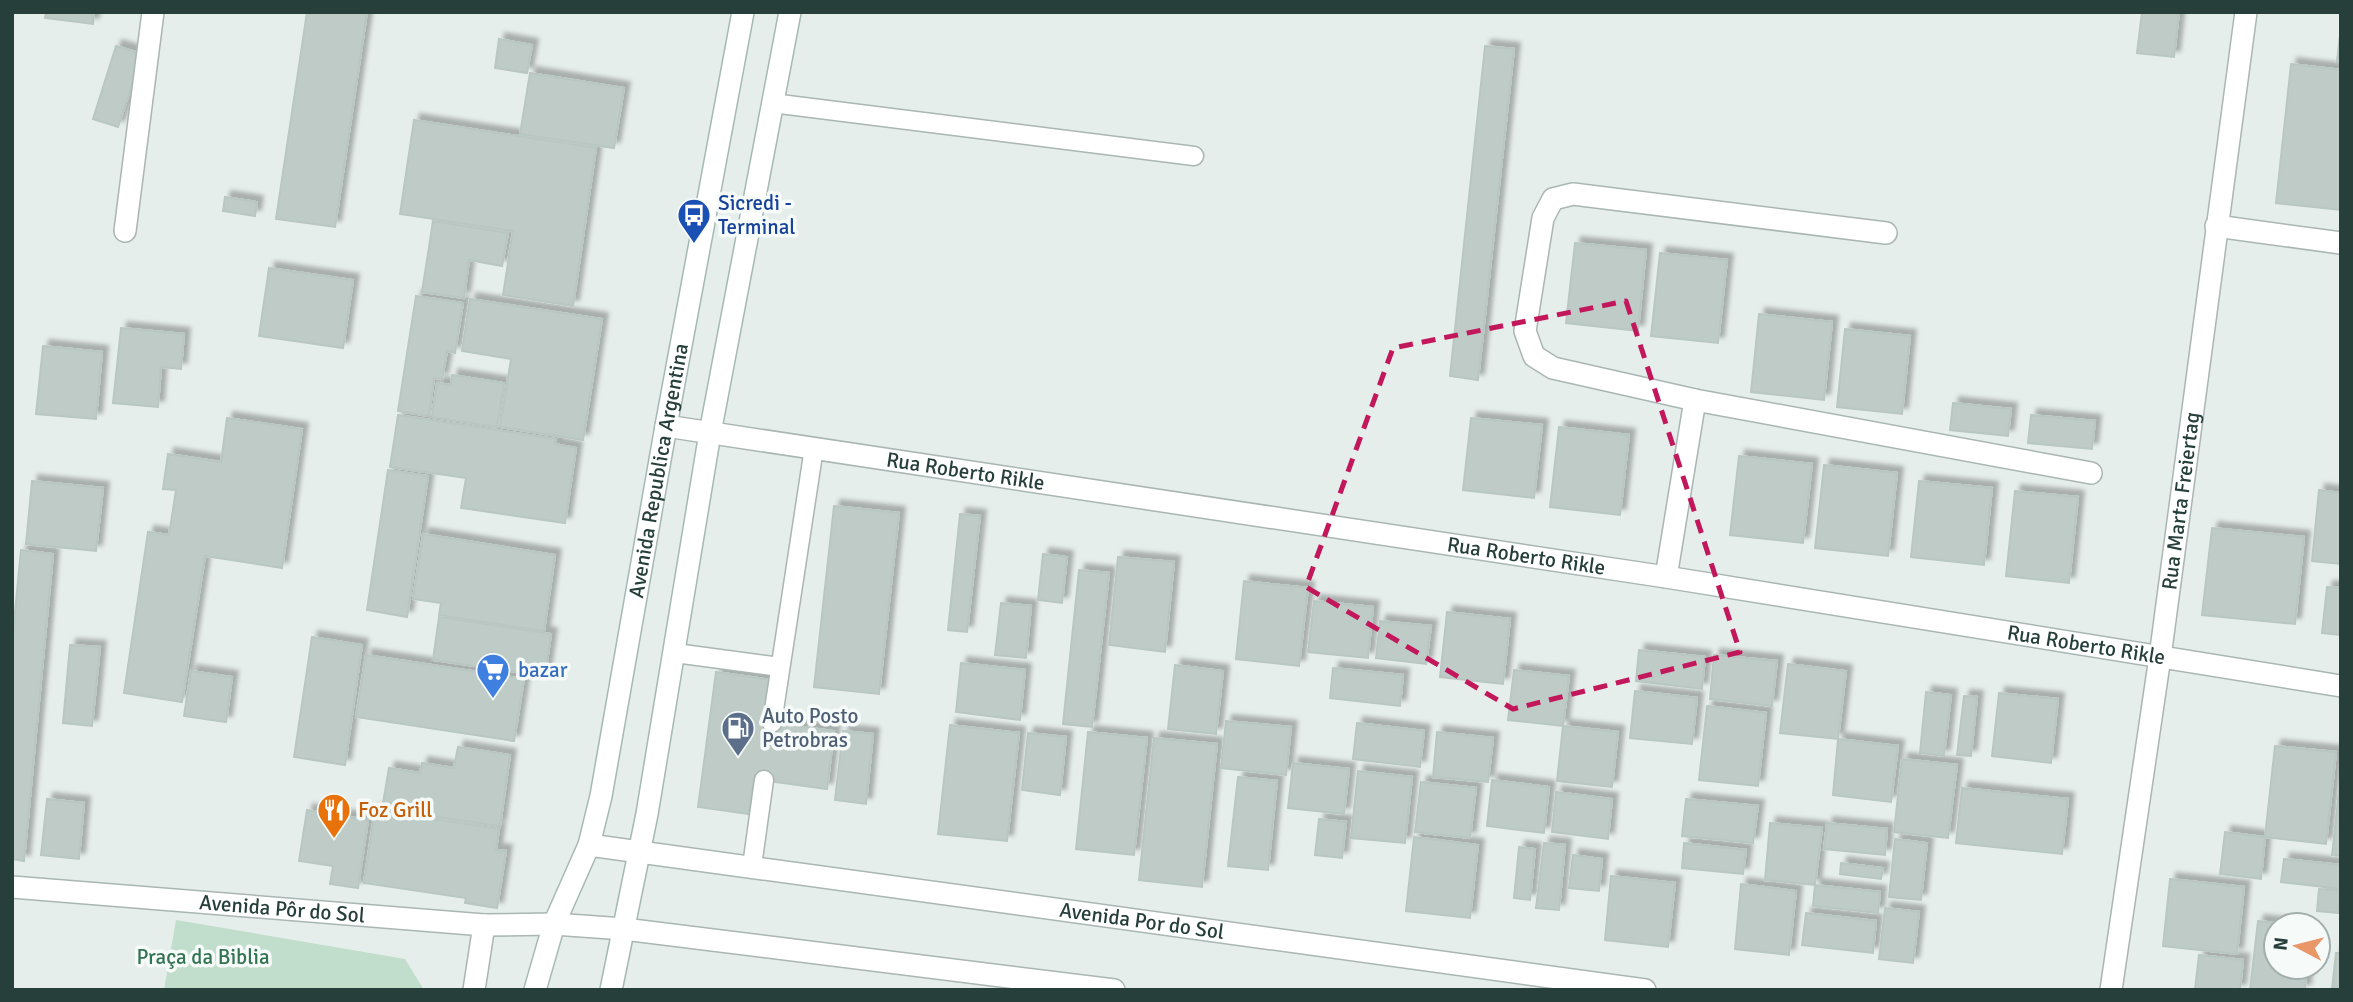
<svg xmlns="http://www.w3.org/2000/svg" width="2353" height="1002" font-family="Signika,sans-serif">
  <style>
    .green { fill: #c1ddcb }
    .building { fill: #becbc7; stroke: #b9c7c3; stroke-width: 2; filter: url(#shadow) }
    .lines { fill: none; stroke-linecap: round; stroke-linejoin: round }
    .service-casing { stroke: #a9b6b3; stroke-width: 21 }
    .minor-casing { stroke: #a9b6b3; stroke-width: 24 }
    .tertiary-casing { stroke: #a9b6b3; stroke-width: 24 }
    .secondary-casing { stroke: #a5b9b4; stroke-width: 24 }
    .service { stroke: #fff; stroke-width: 18 }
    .minor { stroke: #fff; stroke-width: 21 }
    .tertiary { stroke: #fff; stroke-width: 21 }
    .secondary { stroke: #fff; stroke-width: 21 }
    .marked { fill: none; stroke: #c2185b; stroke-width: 5; stroke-dasharray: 14 9; stroke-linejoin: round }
    .labels { text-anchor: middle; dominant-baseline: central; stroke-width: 7; stroke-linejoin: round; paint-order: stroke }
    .transit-label { font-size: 21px; fill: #164399; stroke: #f6faf9; text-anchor: start }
    .street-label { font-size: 21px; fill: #263f3b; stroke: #f6faf9 }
    .shop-label { font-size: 21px; fill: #366cbe; stroke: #f6faf9; text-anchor: start }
    .service-label { font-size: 21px; fill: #4e5e75; stroke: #f6faf9; text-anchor: start }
    .food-label { font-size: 21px; fill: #c56008; stroke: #f6faf9; text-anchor: start }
    .park-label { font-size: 21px; fill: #327352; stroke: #f6faf9 }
  </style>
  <defs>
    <filter id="shadow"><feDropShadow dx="6" dy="-6" stdDeviation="2" flood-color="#0004"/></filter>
  </defs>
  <rect width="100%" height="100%" fill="#e6eeeb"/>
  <!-- green -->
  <polygon class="green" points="176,920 405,959 424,990 164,990"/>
  <!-- building -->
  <g class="building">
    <polygon points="46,12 94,12 93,24 45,18"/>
    <polygon points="307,12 367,12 335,227 276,219"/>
    <polygon points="2142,12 2179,12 2174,57 2137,53"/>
    <polygon points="2341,26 2341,62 2337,62"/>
    <polygon points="499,39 532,45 527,73 495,68"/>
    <polygon points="116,46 142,54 118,127 93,119"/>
    <polygon points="1485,46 1514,49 1478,380 1450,376"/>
    <polygon points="2291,64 2341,70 2341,210 2276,203"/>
    <polygon points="530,73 624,88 614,148 520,134"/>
    <polygon points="414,120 596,148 573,306 503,295 513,231 400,214"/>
    <polygon points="225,197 257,202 255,216 223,211"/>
    <polygon points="433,221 508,233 502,266 469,260 464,298 422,292"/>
    <polygon points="1575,243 1646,250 1638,331 1566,323"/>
    <polygon points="1660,253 1727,260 1718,343 1651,336"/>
    <polygon points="269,268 353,280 343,348 259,336"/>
    <polygon points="416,296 463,303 455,353 447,351 442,379 434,378 429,416 398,411"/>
    <polygon points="470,299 602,319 583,440 500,427 511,359 462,351"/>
    <polygon points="1759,314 1832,322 1824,400 1751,392"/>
    <polygon points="121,328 184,334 181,369 161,367 158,407 113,403"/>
    <polygon points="1845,329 1910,336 1902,414 1837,407"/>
    <polygon points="43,346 102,352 96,419 36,414"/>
    <polygon points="452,375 504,383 497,427 432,417 437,383 451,385"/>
    <polygon points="1953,403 2011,409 2008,436 1950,430"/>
    <polygon points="398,415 556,439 555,444 576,448 565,523 461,508 466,478 390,467"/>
    <polygon points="2031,415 2095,421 2092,449 2028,443"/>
    <polygon points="227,418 302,429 282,568 205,556 182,702 124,693 148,532 169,535 176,490 163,489 168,454 221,462"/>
    <polygon points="1471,418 1542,425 1534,498 1463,490"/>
    <polygon points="1559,427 1629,435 1620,515 1550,507"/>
    <polygon points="1739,456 1812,464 1803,543 1730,535"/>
    <polygon points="1824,465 1897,473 1888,556 1815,548"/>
    <polygon points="388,470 428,476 407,617 367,610"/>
    <polygon points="32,481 103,488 96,551 26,544"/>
    <polygon points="1919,481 1992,488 1984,565 1911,557"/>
    <polygon points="2319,490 2341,493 2341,564 2312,561"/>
    <polygon points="2015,491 2078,497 2069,583 2006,576"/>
    <polygon points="834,506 899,513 879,694 814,687"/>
    <polygon points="960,514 980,516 967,632 948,630"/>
    <polygon points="2212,528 2304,537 2295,624 2202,615"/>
    <polygon points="423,534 555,555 544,631 439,615 441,603 413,599"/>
    <polygon points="21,550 53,554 24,861 12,859 12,643"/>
    <polygon points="1043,554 1067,557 1062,603 1038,600"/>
    <polygon points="1118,557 1174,562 1165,652 1109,645"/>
    <polygon points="1079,570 1109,573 1092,727 1063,724"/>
    <polygon points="1244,581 1308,588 1299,666 1236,659"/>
    <polygon points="2327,587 2341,588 2341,635 2322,633"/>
    <polygon points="1314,601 1373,607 1368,658 1308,652"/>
    <polygon points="1001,603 1031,606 1026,658 995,655"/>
    <polygon points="1447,612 1510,619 1503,684 1440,677"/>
    <polygon points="439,617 551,634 545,676 433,660"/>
    <polygon points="1380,621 1431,626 1426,664 1376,658"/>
    <polygon points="312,637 362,645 345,765 294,757"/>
    <polygon points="70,645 100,647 92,726 63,723"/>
    <polygon points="1639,650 1705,657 1702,689 1636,681"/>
    <polygon points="366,655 524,679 514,741 356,717"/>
    <polygon points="1714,655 1777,661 1772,706 1710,699"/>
    <polygon points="961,663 1025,670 1020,720 956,712"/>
    <polygon points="1788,664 1846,671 1838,739 1780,733"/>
    <polygon points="1175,665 1223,671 1216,734 1168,729"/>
    <polygon points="1333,668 1403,675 1400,706 1330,698"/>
    <polygon points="1514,670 1569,676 1563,726 1508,720"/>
    <polygon points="191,671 232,677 226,722 184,716"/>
    <polygon points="716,672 772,680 766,722 834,731 827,789 754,779 749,814 698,807"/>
    <polygon points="1635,691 1697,698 1692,744 1630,738"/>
    <polygon points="1926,692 1951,695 1944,756 1920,753"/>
    <polygon points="1999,693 2058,699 2051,763 1992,756"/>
    <polygon points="1964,696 1977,697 1971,756 1957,755"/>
    <polygon points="1707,706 1766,713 1758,786 1699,780"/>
    <polygon points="1226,721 1291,727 1286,775 1221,768"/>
    <polygon points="1357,723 1424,731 1420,767 1353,759"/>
    <polygon points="950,725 1019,733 1007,841 938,834"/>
    <polygon points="1563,726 1618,732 1612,787 1557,781"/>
    <polygon points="843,731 873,734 866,804 835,800"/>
    <polygon points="1088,732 1147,738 1134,855 1076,849"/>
    <polygon points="1437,732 1493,738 1488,782 1433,777"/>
    <polygon points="1028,733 1066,737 1060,795 1022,790"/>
    <polygon points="1154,738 1217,744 1202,887 1139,880"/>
    <polygon points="1838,739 1898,746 1891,802 1833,795"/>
    <polygon points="2275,746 2336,752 2326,844 2265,837"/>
    <polygon points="458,747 510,755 500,826 382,809 389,768 420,773 422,763 454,768"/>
    <polygon points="1902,759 1957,765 1948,838 1894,832"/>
    <polygon points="1293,763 1349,769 1344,814 1288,808"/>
    <polygon points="1358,771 1412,777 1405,843 1351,838"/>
    <polygon points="1238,777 1277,781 1268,870 1228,866"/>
    <polygon points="1492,780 1549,787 1544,833 1487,826"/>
    <polygon points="1421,782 1476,788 1470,838 1415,832"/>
    <polygon points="1962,788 2068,799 2062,854 1956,843"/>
    <polygon points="2339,791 2341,791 2341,856 2332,855"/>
    <polygon points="1556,792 1612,799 1608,839 1552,832"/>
    <polygon points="47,799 84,803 79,859 41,855"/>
    <polygon points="1686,799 1758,806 1753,843 1682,836"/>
    <polygon points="307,810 368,820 358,888 330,884 333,866 299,861"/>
    <polygon points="375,810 499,829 496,850 506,851 497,908 465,903 466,898 364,883"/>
    <polygon points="1319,819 1346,822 1342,858 1315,855"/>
    <polygon points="1770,823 1822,828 1815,885 1765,880"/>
    <polygon points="1827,823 1887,829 1885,855 1824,849"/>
    <polygon points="2225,832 2265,837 2261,879 2220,874"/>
    <polygon points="1414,837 1478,845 1470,918 1406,911"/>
    <polygon points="1895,839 1927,843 1921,900 1889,897"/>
    <polygon points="1544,843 1565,845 1559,910 1536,908"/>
    <polygon points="1684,843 1746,850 1743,874 1682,868"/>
    <polygon points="1519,847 1535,849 1530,900 1514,898"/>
    <polygon points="1573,855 1602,859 1599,891 1569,888"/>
    <polygon points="2284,859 2341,865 2341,889 2281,882"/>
    <polygon points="1841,863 1883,868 1881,879 1840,874"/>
    <polygon points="1611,876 1675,883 1668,947 1605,940"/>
    <polygon points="2170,879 2244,887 2237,954 2163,946"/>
    <polygon points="1741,884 1796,891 1789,955 1735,949"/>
    <polygon points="1815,885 1880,892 1878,913 1813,906"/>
    <polygon points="2319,889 2340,891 2338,913 2317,911"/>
    <polygon points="1885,908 1919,912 1913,963 1879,959"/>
    <polygon points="1806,913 1876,921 1873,953 1802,945"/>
    <polygon points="2258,921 2296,925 2276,925 2276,967 2307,967 2305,990 2250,990"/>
    <polygon points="2336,953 2341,953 2341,990 2332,989"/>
    <polygon points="2199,955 2243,960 2240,990 2195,989"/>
  </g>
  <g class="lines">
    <defs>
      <g id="service">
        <polyline points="772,103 1194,156"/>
        <polyline points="675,653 780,667"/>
        <polyline points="772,723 814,448"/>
        <polyline points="752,866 764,780"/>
      </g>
      <g id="minor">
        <polyline points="2216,226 2341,243"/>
        <polyline points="125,231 153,12"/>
        <polyline points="1695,400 2091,473"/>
        <path id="s1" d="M666,426L1666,577L2341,686"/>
        <polyline points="1666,577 1695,400 1553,368 1534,356 1525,331 1543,218 1553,199 1573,194 1886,233"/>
        <polyline points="474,990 484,925"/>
        <path id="s2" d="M2111,990L2160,657L2246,12"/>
      </g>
      <g id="tertiary">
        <path id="s3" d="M589,845L1645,990"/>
        <path id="s4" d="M12,887L484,925L554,924L624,929L1114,990"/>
      </g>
      <g id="secondary">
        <path id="s5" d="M535,990L554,924L589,845L601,796L666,426L743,12"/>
        <polyline points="611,990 647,814 710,433 790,12"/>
      </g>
    </defs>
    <!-- service casing -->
    <use href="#service" class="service-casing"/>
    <!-- minor casing -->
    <use href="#minor" class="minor-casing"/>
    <!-- tertiary casing -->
    <use href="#tertiary" class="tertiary-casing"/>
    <!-- secondary casing -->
    <use href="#secondary" class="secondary-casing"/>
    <!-- service -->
    <use href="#service" class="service"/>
    <!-- minor -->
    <use href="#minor" class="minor"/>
    <!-- tertiary -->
    <use href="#tertiary" class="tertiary"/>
    <!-- secondary -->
    <use href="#secondary" class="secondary"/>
  </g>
  <!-- marked area -->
  <path class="marked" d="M1626,301L1740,652L1513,709L1306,587L1393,348Z"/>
  <!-- icons -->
  <defs>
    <symbol id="bus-pin" viewBox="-11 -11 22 30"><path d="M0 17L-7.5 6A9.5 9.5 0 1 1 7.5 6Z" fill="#1a4fb4" stroke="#f6faf9"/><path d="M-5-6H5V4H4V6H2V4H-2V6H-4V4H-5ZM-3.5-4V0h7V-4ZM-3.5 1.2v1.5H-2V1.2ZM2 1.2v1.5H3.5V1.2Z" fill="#fff"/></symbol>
    <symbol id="supermarket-pin" viewBox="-11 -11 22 30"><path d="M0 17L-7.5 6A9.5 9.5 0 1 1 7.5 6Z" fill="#3f7fe0" stroke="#f6faf9"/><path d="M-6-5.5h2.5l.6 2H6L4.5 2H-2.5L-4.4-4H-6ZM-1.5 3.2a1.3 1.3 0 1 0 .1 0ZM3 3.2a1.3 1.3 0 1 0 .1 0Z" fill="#fff"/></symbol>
    <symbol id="fuel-pin" viewBox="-11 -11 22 30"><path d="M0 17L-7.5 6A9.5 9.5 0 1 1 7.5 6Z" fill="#5c6f8a" stroke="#f6faf9"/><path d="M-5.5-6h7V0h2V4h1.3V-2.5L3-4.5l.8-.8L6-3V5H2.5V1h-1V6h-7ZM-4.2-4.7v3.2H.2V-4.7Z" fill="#fff"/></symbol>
    <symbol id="restaurant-pin" viewBox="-11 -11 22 30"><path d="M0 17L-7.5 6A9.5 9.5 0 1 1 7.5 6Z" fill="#e8710a" stroke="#f6faf9"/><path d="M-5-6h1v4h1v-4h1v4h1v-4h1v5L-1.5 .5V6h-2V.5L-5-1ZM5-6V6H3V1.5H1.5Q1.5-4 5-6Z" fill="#fff"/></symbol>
  </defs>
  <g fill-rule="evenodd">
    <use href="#bus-pin" x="675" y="196" width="38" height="52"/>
    <use href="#supermarket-pin" x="474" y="651" width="38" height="52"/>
    <use href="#fuel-pin" x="719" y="709" width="38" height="52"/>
    <use href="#restaurant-pin" x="315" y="791" width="38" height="52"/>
  </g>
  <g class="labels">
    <!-- transit labels -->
    <g class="transit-label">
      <text x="718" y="203">Sicredi -<tspan x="718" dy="24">Terminal</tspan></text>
    </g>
    <!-- street labels -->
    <g class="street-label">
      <text stroke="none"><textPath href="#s5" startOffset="536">Avenida Republica Argentina</textPath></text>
      <text stroke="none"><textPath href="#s1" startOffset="303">Rua Roberto Rikle</textPath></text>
      <text stroke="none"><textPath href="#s2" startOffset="494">Rua Marta Freiertag</textPath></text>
      <text stroke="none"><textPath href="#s1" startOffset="870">Rua Roberto Rikle</textPath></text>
      <text stroke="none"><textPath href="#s1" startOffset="1437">Rua Roberto Rikle</textPath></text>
      <text stroke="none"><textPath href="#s4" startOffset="271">Avenida Pôr do Sol</textPath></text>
      <text stroke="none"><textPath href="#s3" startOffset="558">Avenida Por do Sol</textPath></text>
    </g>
    <!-- shop labels -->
    <g class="shop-label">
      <text x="518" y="670">bazar</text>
    </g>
    <!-- service labels -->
    <g class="service-label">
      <text x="762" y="716">Auto Posto<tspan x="762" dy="24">Petrobras</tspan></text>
    </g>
    <!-- food labels -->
    <g class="food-label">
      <text x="358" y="810">Foz Grill</text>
    </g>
    <!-- park labels -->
    <g class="park-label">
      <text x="203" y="957">Praça da Biblia</text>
    </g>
  </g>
  <!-- border -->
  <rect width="2353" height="1002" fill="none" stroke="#263f3b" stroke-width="28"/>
  <!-- north arrow -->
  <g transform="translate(2297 946) rotate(277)"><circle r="33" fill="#f6faf9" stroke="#a3afad" stroke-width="2"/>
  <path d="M0-5L12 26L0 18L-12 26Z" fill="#e99669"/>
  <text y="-10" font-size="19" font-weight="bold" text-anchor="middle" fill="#263f3b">N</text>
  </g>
</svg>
